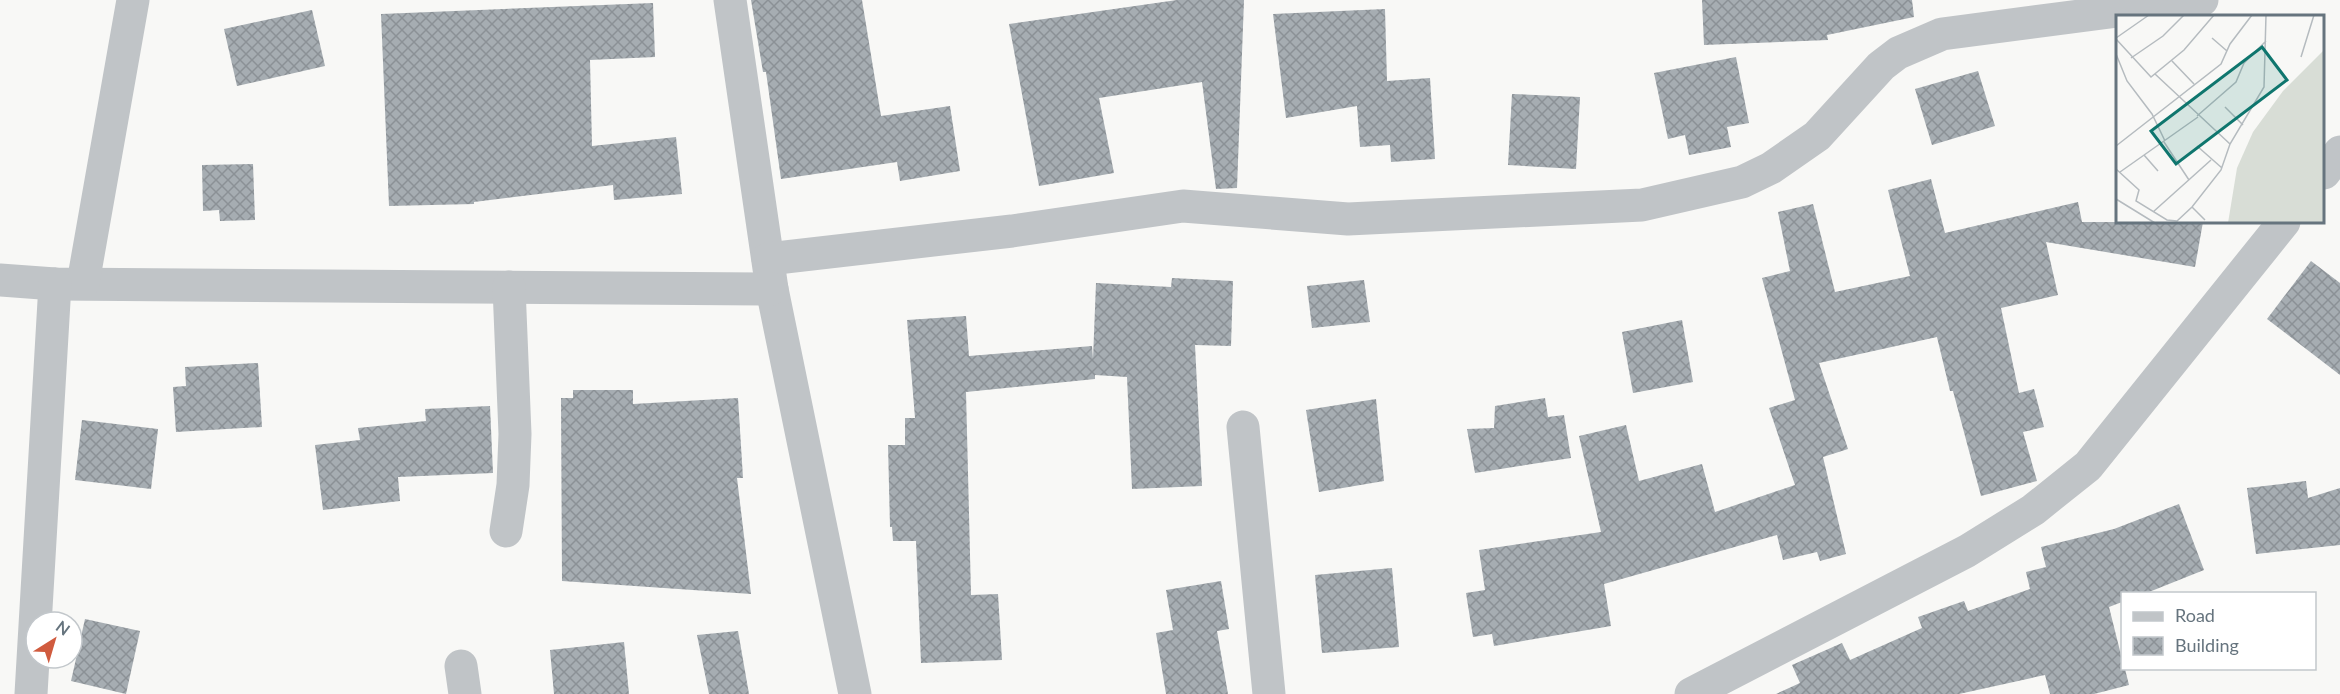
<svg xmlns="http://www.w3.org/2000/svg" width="2340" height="694" font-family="Lato,sans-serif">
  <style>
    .building { fill: url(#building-cross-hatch) }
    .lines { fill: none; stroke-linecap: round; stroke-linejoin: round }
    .minor { stroke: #c0c4c7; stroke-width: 33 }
    .inset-road { fill: none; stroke: #b5bbbf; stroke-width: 1.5 }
    .view { fill: #0f766e; fill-opacity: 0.15; stroke: #0f766e; stroke-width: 3 }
    .inset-edge { fill: none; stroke: #66747e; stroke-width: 3 }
  </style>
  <defs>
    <pattern id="building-cross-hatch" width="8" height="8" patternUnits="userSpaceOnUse" patternTransform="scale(1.5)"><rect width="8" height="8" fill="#a6adb2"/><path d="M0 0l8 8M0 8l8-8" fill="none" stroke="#8b9196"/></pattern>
  </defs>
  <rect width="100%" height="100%" fill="#f8f8f6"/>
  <!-- building -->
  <g class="building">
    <polygon points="751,0 862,0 881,116 950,106 960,171 900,181 897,162 781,179 766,72 763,72"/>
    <polygon points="1177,0 1244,0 1237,188 1216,189 1202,82 1099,98 1114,173 1039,186 1009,24"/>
    <polygon points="1702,0 1912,0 1914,17 1827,35 1828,40 1704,45"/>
    <polygon points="653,3 655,57 590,60 592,146 676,137 682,194 614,200 613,185 474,202 474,204 389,206 381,14"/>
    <polygon points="1385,9 1387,81 1430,78 1435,159 1391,162 1390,145 1360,147 1357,106 1286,118 1273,14"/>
    <polygon points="312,10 325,66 237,86 224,29"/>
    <polygon points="1736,57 1749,123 1727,127 1731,147 1689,155 1685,135 1668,139 1654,73"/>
    <polygon points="1978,71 1995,126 1932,145 1915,89"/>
    <polygon points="1512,94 1580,97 1576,169 1508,165"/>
    <polygon points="253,164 255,220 220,221 219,210 203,211 202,165"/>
    <polygon points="1931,179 1945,233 2078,202 2082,222 2203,222 2195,267 2046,242 2058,295 2001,308 2019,393 2034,389 2044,427 2023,432 2037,481 1981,496 1953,391 1950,391 1937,337 1819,363 1848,449 1823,457 1846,554 1820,561 1817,552 1783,560 1777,535 1604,584 1611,626 1494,646 1492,634 1473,637 1466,593 1485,590 1479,550 1601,532 1579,436 1626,425 1639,481 1702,464 1715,512 1795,485 1769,408 1795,400 1762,278 1790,271 1778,212 1813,204 1835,292 1910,276 1888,190"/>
    <polygon points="2311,261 2340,283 2340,375 2267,319"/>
    <polygon points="1172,278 1233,281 1231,346 1195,345 1202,486 1132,489 1127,377 1095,375 1095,379 966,392 971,595 998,594 1002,660 921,663 916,541 893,541 892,527 890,527 888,445 905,445 905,418 915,418 907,320 966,316 969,356 1092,346 1093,359 1096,283 1171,287"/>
    <polygon points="1364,280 1370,322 1312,328 1307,286"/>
    <polygon points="1682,320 1693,382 1633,393 1622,332"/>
    <polygon points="258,363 262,427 176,432 173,387 186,386 185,367"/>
    <polygon points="573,390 633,390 633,404 738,398 743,478 737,478 751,594 562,581 561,398 573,398"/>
    <polygon points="1545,398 1548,417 1564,415 1571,458 1475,473 1467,429 1494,428 1495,406"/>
    <polygon points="1376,399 1384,481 1319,492 1306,410"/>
    <polygon points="490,406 493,473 398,477 400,501 323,510 315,445 360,440 358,428 426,421 425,409"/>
    <polygon points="82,420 158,429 151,489 75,480"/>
    <polygon points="2306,481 2308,498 2340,488 2340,545 2256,554 2247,488"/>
    <polygon points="2179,504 2204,570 2144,594 2122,594 2122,602 2109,607 2122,659 2122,669 2125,669 2129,685 2094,694 2050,694 2045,675 1959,694 1776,694 1800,683 1792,665 1842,643 1850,660 1922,628 1918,617 1964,601 1968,611 2030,589 2026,572 2046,567 2041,547 2114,529"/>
    <polygon points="1392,568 1399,647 1322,653 1315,575"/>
    <polygon points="1221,581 1229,629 1217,631 1228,694 1166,694 1156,633 1173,630 1166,590"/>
    <polygon points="85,619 140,631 126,694 71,681"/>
    <polygon points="738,631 749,694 709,694 697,635"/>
    <polygon points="624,642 629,694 554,694 550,650"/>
  </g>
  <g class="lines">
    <!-- minor -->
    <g class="minor">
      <polyline points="730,0 772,289 855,694"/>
      <polyline points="2324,173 2340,152"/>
      <polyline points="768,259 1012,231 1183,206 1348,219 1642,205 1742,182 1771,168 1817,136 1881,66 1898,53 1942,34 2202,0"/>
      <polyline points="0,280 55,284 772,289"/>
      <polyline points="83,283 133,0"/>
      <polyline points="1243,427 1269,694"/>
      <polyline points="506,531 513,485 515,434 509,287"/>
      <polyline points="461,666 465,694"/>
      <polyline points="31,694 55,284"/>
      <polyline points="1691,694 1967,551 2033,510 2088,466 2284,222"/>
    </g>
  </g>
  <!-- overview -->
  <g transform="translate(2116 15)">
    <rect width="208" height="208" fill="#f8f8f6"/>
    <path d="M208,35V208H112L121,153L137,117L167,76Z" fill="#d8ddd6"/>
    <path class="inset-road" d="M0,23L33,0M96,23L111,36M0,24L35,62L68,35L98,0M0,39L11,66L36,99L49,126M185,42L198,0M15,43L47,21L68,0M56,46L78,69M39,59L114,129M109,92L127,110M81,101L120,67L128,48L150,26M48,127L73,165M0,131L105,49L114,29L136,0M81,131L106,153M28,140L42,156M0,154L23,175L20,186L51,205L61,206L76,192L105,155L114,129L148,72L150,0M4,157L82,102M0,184L39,208M76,192L89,205M37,197L95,145"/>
    <path class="view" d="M146,32L171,65L60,149L35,116Z"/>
    <rect width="208" height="208" class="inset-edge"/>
  </g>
  <!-- legend -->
  <rect x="2121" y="592" width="195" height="78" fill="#ffffff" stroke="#c2c7cb" stroke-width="1.5"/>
  <rect x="2133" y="612" width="30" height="9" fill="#c0c4c7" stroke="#c2c7cb" stroke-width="1.5"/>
  <text x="2175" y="622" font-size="18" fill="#66747e">Road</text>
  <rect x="2133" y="637" width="30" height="18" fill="url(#building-cross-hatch)" stroke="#c2c7cb" stroke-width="1.5"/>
  <text x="2175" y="652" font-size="18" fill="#66747e">Building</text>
  <!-- north arrow -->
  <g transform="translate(54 640) rotate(37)"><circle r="28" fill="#ffffff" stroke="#c2c7cb" stroke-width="1.5"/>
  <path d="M0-4.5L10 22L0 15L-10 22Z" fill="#d05b3e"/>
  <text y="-9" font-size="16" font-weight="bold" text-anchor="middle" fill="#66747e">N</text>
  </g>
</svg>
